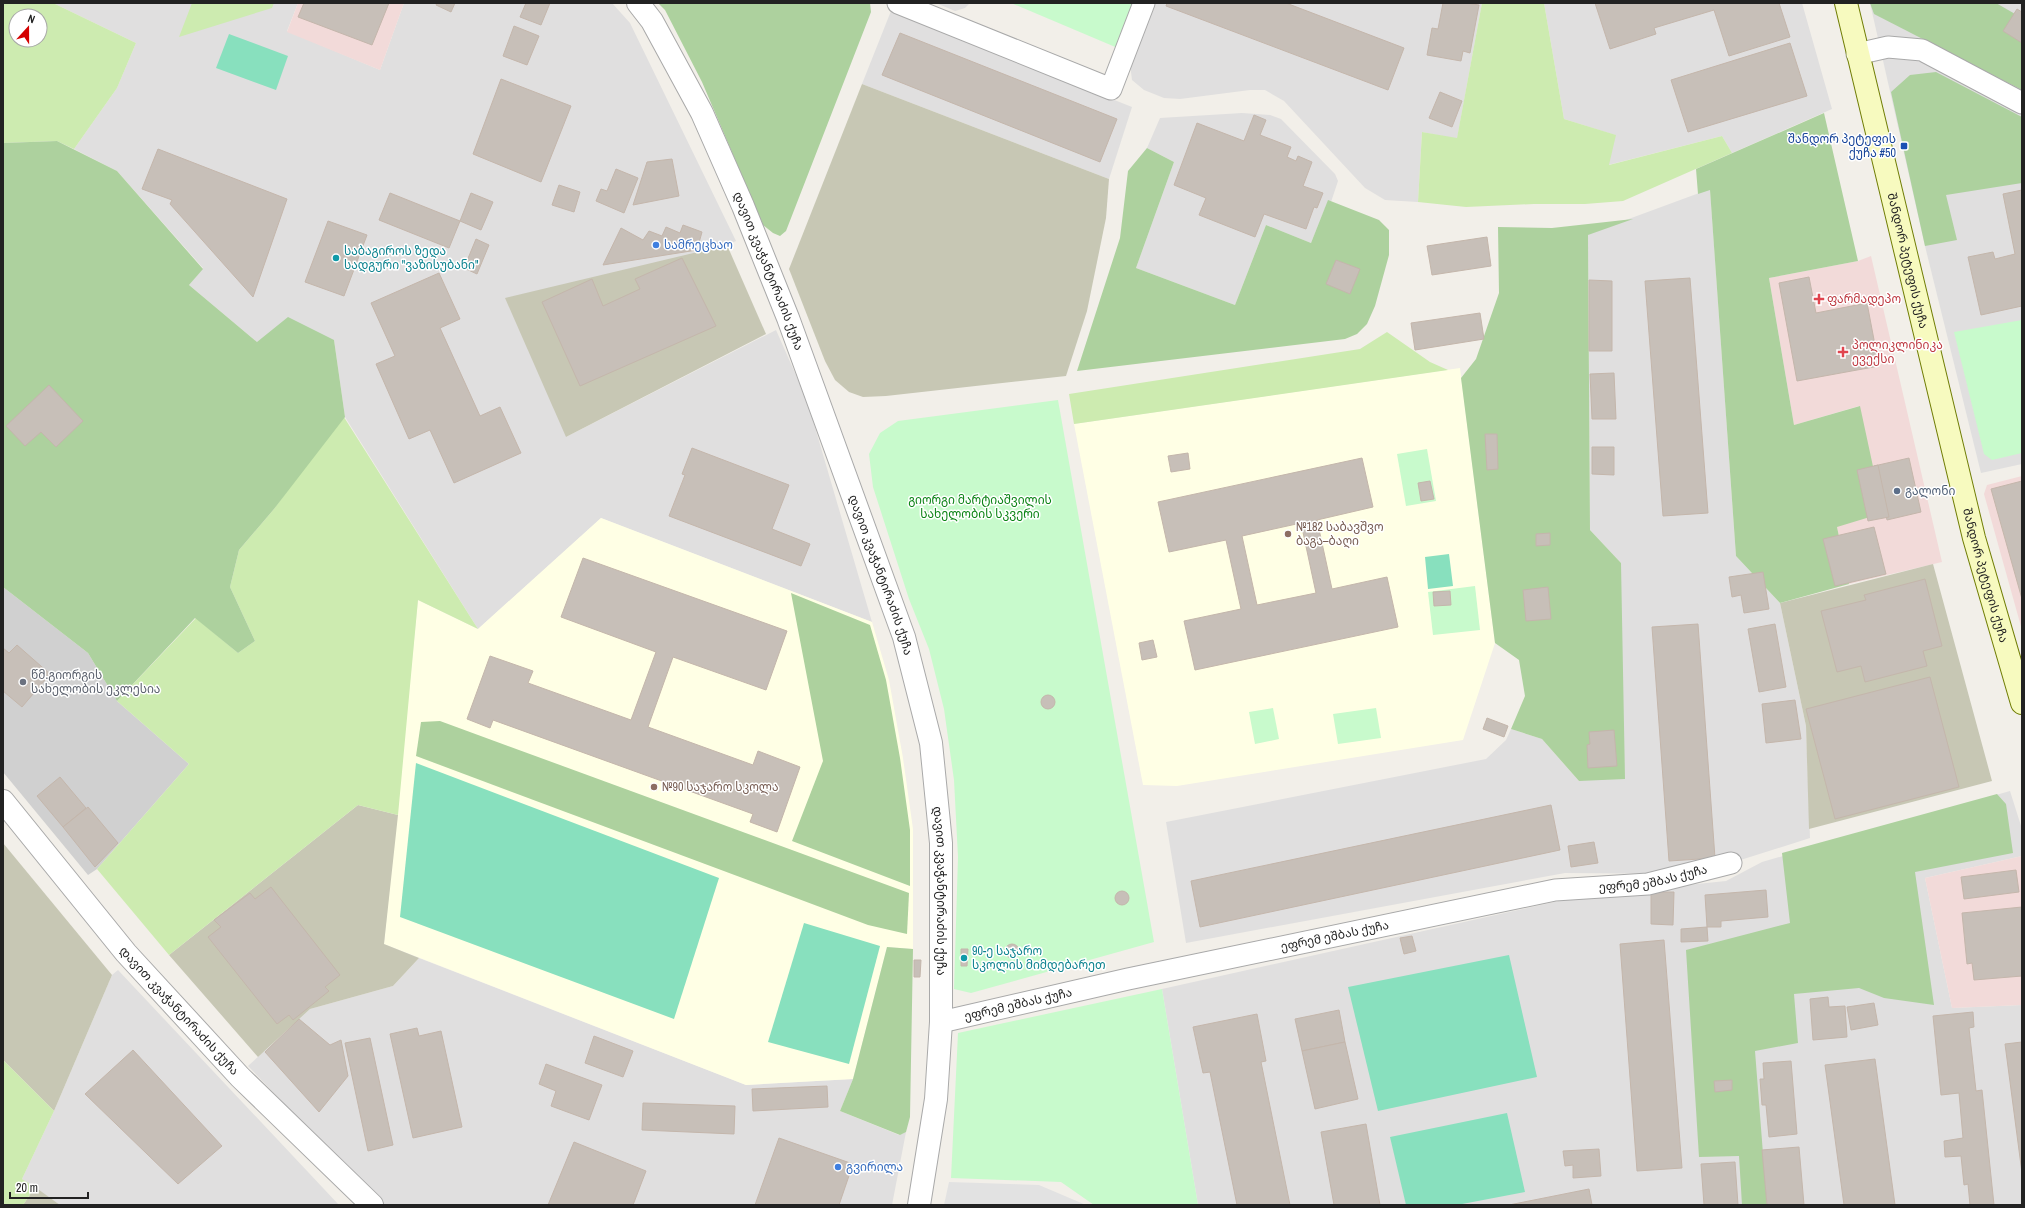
<svg xmlns="http://www.w3.org/2000/svg" width="2025" height="1208" font-family="'Archivo Narrow','Noto Sans Georgian',sans-serif">
  <style>
    .residential { fill: #e0dfdf }
    .commercial { fill: #f2dad9 }
    .education { fill: #ffffe5 }
    .religious { fill: #d0d0d0 }
    .construction { fill: #c7c7b4 }
    .grass { fill: #cdebb0; fill-rule: evenodd }
    .forest { fill: #add19e }
    .park { fill: #c8facc }
    .pitch { fill: #88e0be }
    .parking { fill: #e2e2e2 }
    .building { fill: #c7bfb8; stroke: #c4b6ab; fill-rule: evenodd }
    .lines { fill: none; stroke-linecap: round; stroke-linejoin: round }
    .minor-casing { stroke: #a9a9a9; stroke-width: 23 }
    .tertiary-casing { stroke: #a9a9a9; stroke-width: 24 }
    .secondary-casing { stroke: #707d05; stroke-width: 24 }
    .minor { stroke: #fff; stroke-width: 21 }
    .tertiary { stroke: #fff; stroke-width: 22 }
    .secondary { stroke: #f7fabf; stroke-width: 22 }
    .transit-dot { fill: #1a4fb4; stroke: #fff; stroke-width: 1.5 }
    .shop-dot { fill: #3f7fe0; stroke: #fff; stroke-width: 1.5 }
    .culture-dot { fill: #0f9aa8; stroke: #fff; stroke-width: 1.5 }
    .health-dot { fill: #e0444e; stroke: #fff; stroke-width: 1.5 }
    .service-dot { fill: #5c6f8a; stroke: #fff; stroke-width: 1.5 }
    .education-dot { fill: #8d6e63; stroke: #fff; stroke-width: 1.5 }
    .worship-dot { fill: #6b7280; stroke: #fff; stroke-width: 1.5 }
    .labels { text-anchor: middle; dominant-baseline: central; stroke-width: 3; stroke-linejoin: round; paint-order: stroke }
    .transit-label { font-size: 12px; fill: #164399; stroke: #fff; text-anchor: end }
    .shop-label { font-size: 12px; fill: #366cbe; stroke: #fff; text-anchor: start }
    .culture-label { font-size: 12px; fill: #0d838f; stroke: #fff; text-anchor: start }
    .street-label { font-size: 12px; fill: #222; stroke: #fff }
    .health-label { font-size: 12px; fill: #be3a42; stroke: #fff; text-anchor: start }
    .service-label { font-size: 12px; fill: #4e5e75; stroke: #fff; text-anchor: start }
    .park-label { font-size: 12px; fill: #0c8416; stroke: #fff }
    .education-label { font-size: 12px; fill: #785e54; stroke: #fff; text-anchor: start }
    .worship-label { font-size: 12px; fill: #5b616d; stroke: #fff; text-anchor: start }
  </style>
  <rect width="100%" height="100%" fill="#f2efe9"/>
  <!-- residential -->
  <g class="residential">
    <polygon points="53,3 298,3 287,31 380,70 404,3 612,3 630,23 736,241 727,245 566,437 776,330 807,400 872,622 601,518 478,629 345,417 334,340 258,343 189,285 203,268 117,171 74,149 117,88 136,43"/>
    <polygon points="936,3 970,3 965,8 955,11"/>
    <polygon points="1154,3 1482,3 1457,139 1422,132 1418,202 1385,200 1365,188 1284,101 1265,90 1250,90 1180,99 1164,98 1144,90 1132,80 1130,64"/>
    <polygon points="1544,3 1802,3 1832,109 1732,153 1722,136 1608,165 1615,135 1564,119"/>
    <polygon points="1870,3 2022,3 2022,464 1981,473 1925,246"/>
    <polygon points="891,11 1132,107 1109,179 862,84"/>
    <polygon points="1242,113 1270,115 1281,119 1335,174 1338,181 1331,202 1328,201 1311,243 1266,225 1235,305 1136,268 1174,162 1147,148 1160,118"/>
    <polygon points="1710,189 1736,556 1780,603 1806,726 1810,838 1731,863 1676,874 1565,873 1186,943 1166,822 1486,759 1506,740 1511,729 1542,739 1579,781 1621,563 1590,530 1588,234"/>
    <polygon points="2010,791 2022,829 2022,856 1925,878 1952,1008 2022,1005 2022,1205 1198,1205 1162,989 1581,896 1726,881 1762,862"/>
    <polygon points="419,958 746,1085 853,1079 840,1111 899,1135 906,1132 892,1205 381,1205 248,1066 310,1009 393,986"/>
    <polygon points="118,970 339,1205 60,1205 22,1179 54,1111 112,975"/>
  </g>
  <!-- commercial -->
  <g class="commercial">
    <polygon points="298,3 404,3 380,70 287,32"/>
    <polygon points="1871,256 1942,562 1849,584 1837,527 1859,406 1794,425 1769,278 1858,261"/>
    <polygon points="2022,476 2022,630 1984,494 1987,485"/>
    <polygon points="2022,856 2022,1005 1952,1008 1925,878"/>
  </g>
  <!-- education -->
  <g class="education">
    <polygon points="1460,368 1495,643 1463,740 1177,786 1143,785 1074,424"/>
    <polygon points="601,518 872,622 889,680 903,758 913,829 913,949 887,947 853,1079 746,1085 384,944 418,600 478,629"/>
  </g>
  <!-- religious -->
  <polygon class="religious" points="3,587 88,653 117,701 189,764 97,869 88,875 3,772"/>
  <!-- construction -->
  <g class="construction">
    <polygon points="862,84 1109,179 1106,218 1087,311 1066,376 886,396 863,397 849,392 835,380 825,361 789,269"/>
    <polygon points="727,245 766,334 566,437 505,298"/>
    <polygon points="1933,564 1992,781 1809,829 1806,726 1780,603"/>
    <polygon points="358,805 398,815 384,944 419,958 393,986 310,1009 258,1057 169,955"/>
    <polygon points="3,843 112,975 54,1111 3,1060"/>
    <polygon points="35,1187 60,1205 23,1205"/>
  </g>
  <!-- grass -->
  <g class="grass">
    <path d="M3,3H53L136,43L117,88L74,149L57,141L3,143ZM16,16H40V40H16Z"/>
    <polygon points="192,3 274,3 272,8 179,37"/>
    <polygon points="1482,3 1544,3 1564,119 1616,135 1609,165 1722,136 1732,153 1623,201 1585,204 1534,204 1466,207 1418,202 1422,132 1457,138"/>
    <polygon points="1387,332 1430,362 1448,370 1074,424 1069,394 1360,349"/>
    <polygon points="342,414 478,629 418,600 398,815 358,805 169,955 97,869 189,764 117,701 196,618 238,653 255,641 230,587 239,550 274,509"/>
    <polygon points="3,1060 54,1111 22,1179 35,1187 23,1205 3,1205"/>
  </g>
  <!-- forest -->
  <g class="forest">
    <polygon points="658,3 870,3 871,12 786,231 780,236 773,233 763,225 702,82 665,10"/>
    <polygon points="1870,3 1996,3 2022,18 2022,90 1874,14"/>
    <polygon points="1936,72 2022,117 2022,183 1946,195 1957,240 1925,246 1891,92 1910,75"/>
    <polygon points="1824,113 1858,261 1769,278 1794,425 1860,406 1883,513 1837,527 1849,584 1780,603 1736,556 1710,190 1698,194 1696,169"/>
    <polygon points="57,141 117,171 203,269 189,285 257,342 288,317 334,340 345,417 274,509 239,550 230,587 255,641 238,653 195,618 117,701 88,653 3,587 3,143"/>
    <polygon points="1147,148 1174,162 1136,268 1235,305 1266,225 1311,243 1328,200 1379,220 1389,230 1389,255 1375,306 1367,324 1357,334 1345,339 1077,371 1120,238 1128,171"/>
    <polygon points="1633,219 1588,235 1590,530 1621,563 1625,779 1579,781 1542,739 1511,729 1525,696 1519,660 1495,643 1461,378 1476,359 1499,293 1498,227 1552,228"/>
    <polygon points="791,593 870,625 886,680 900,758 910,830 910,886 792,841 823,761"/>
    <polygon points="440,721 909,893 907,934 868,925 416,756 421,722"/>
    <polygon points="1997,794 2006,804 2013,853 1915,872 1934,1005 1884,998 1859,988 1794,994 1798,1043 1755,1051 1767,1205 1742,1205 1739,1156 1699,1157 1686,950 1790,923 1782,853"/>
    <polygon points="887,947 913,949 910,1117 906,1132 900,1135 840,1111 853,1079"/>
  </g>
  <!-- park -->
  <g class="park">
    <polygon points="1011,3 1137,3 1120,49"/>
    <polygon points="2022,320 2022,453 1992,460 1984,454 1954,332"/>
    <polygon points="1058,400 1154,942 971,993 954,989 958,857 954,780 944,709 929,649 909,599 873,487 869,454 880,433 898,421"/>
    <polygon points="1427,449 1436,501 1406,506 1397,454"/>
    <polygon points="1475,586 1480,630 1433,635 1428,592"/>
    <polygon points="1273,708 1279,739 1255,744 1249,712"/>
    <polygon points="1376,708 1381,738 1338,744 1333,714"/>
    <polygon points="1162,989 1198,1205 1094,1205 1061,1182 951,1178 958,1033"/>
  </g>
  <!-- pitch -->
  <g class="pitch">
    <polygon points="229,34 288,56 276,90 216,68"/>
    <polygon points="1449,554 1453,586 1428,589 1425,557"/>
    <polygon points="416,763 719,878 674,1019 400,917"/>
    <polygon points="804,923 880,946 849,1064 768,1042"/>
    <polygon points="1509,955 1537,1077 1378,1111 1348,987"/>
    <polygon points="1507,1113 1525,1192 1457,1205 1406,1205 1390,1137"/>
  </g>
  <!-- parking -->
  <polygon class="parking" points="949,1182 1039,1185 1086,1205 944,1205"/>
  <!-- building -->
  <g class="building">
    <polygon points="304,3 389,3 372,45 298,17"/>
    <polygon points="437,3 455,3 451,12 436,5"/>
    <polygon points="526,3 550,3 541,25 520,17"/>
    <polygon points="1167,3 1286,3 1404,48 1388,90 1166,6"/>
    <polygon points="1443,3 1467,3 1479,5 1470,53 1463,51 1461,61 1427,55 1432,28 1438,29"/>
    <polygon points="1595,3 1779,3 1790,37 1729,56 1714,10 1654,28 1656,34 1610,49"/>
    <polygon points="2017,9 2022,12 2022,43 2003,31"/>
    <polygon points="514,26 539,36 527,65 503,56"/>
    <polygon points="900,33 1117,119 1100,162 882,75"/>
    <polygon points="1790,43 1807,96 1688,132 1671,80"/>
    <polygon points="501,79 571,106 541,182 473,154"/>
    <polygon points="1440,92 1462,101 1452,127 1429,118"/>
    <polygon points="1254,115 1266,120 1260,135 1291,147 1287,157 1296,161 1298,156 1312,162 1303,186 1323,193 1317,208 1314,207 1306,229 1264,214 1255,237 1199,215 1206,198 1174,185 1197,123 1244,141"/>
    <polygon points="158,149 287,199 253,297 170,204 172,200 142,189"/>
    <polygon points="672,159 679,196 633,205 647,162"/>
    <polygon points="616,169 638,178 624,213 596,201 601,189 607,191"/>
    <polygon points="559,185 580,192 574,212 552,205"/>
    <polygon points="2022,190 2022,306 1981,315 1968,257 1993,252 1995,259 2015,254 2003,194"/>
    <polygon points="390,193 460,221 449,248 379,220"/>
    <polygon points="471,193 493,202 481,230 460,221"/>
    <polygon points="328,221 367,235 344,296 305,282"/>
    <polygon points="683,225 702,232 697,250 603,265 621,228 643,240 649,231 662,236 666,227 680,233"/>
    <polygon points="1487,237 1491,266 1432,275 1427,246"/>
    <polygon points="476,239 489,245 477,274 464,268"/>
    <polygon points="682,258 716,326 580,386 542,302 592,279 603,306 640,289 635,279"/>
    <polygon points="1336,260 1360,269 1350,294 1326,284"/>
    <polygon points="439,273 460,319 440,328 480,416 500,407 521,453 454,483 430,430 409,439 376,364 395,356 371,303"/>
    <polygon points="1809,277 1816,313 1867,303 1879,366 1797,381 1779,283"/>
    <polygon points="1690,278 1708,513 1663,516 1645,281"/>
    <polygon points="1589,280 1612,281 1612,351 1589,351"/>
    <polygon points="1480,313 1484,339 1415,350 1411,323"/>
    <polygon points="1614,373 1616,419 1592,419 1590,374"/>
    <polygon points="49,385 83,421 56,447 41,432 25,446 6,426"/>
    <polygon points="1485,434 1497,434 1498,469 1487,470"/>
    <polygon points="1592,447 1614,447 1614,475 1592,474"/>
    <polygon points="692,448 789,485 772,529 810,544 801,566 669,516 685,475 682,474"/>
    <polygon points="1188,453 1190,469 1171,472 1168,456"/>
    <path d="M1362,458L1373,507L1317,520L1332,589L1387,577L1398,627L1195,670L1184,621L1241,609L1226,540L1169,552L1158,502ZM1301,523L1316,593L1257,605L1242,536Z"/>
    <polygon points="1909,458 1921,512 1887,520 1874,466"/>
    <polygon points="1878,465 1889,517 1868,521 1857,470"/>
    <polygon points="1430,481 1434,499 1421,501 1418,483"/>
    <polygon points="2022,481 2022,599 1991,489"/>
    <polygon points="1874,527 1886,574 1835,586 1823,539"/>
    <polygon points="1550,533 1550,545 1536,546 1536,534"/>
    <polygon points="583,558 787,631 766,690 673,657 648,727 753,765 758,751 800,767 777,832 750,822 753,814 493,720 490,728 467,719 490,656 533,671 528,683 631,720 656,652 561,617"/>
    <polygon points="1763,572 1769,609 1744,613 1741,595 1732,597 1729,577"/>
    <polygon points="1925,579 1942,646 1923,651 1927,666 1865,682 1861,666 1837,672 1821,611 1866,600 1864,595"/>
    <polygon points="1548,587 1551,619 1526,621 1523,590"/>
    <polygon points="1450,591 1451,605 1434,606 1433,592"/>
    <polygon points="1698,624 1715,858 1669,861 1652,627"/>
    <polygon points="1775,624 1786,687 1759,692 1748,629"/>
    <polygon points="1153,640 1157,657 1142,660 1139,643"/>
    <polygon points="17,645 50,674 22,707 3,691 3,648 9,653"/>
    <polygon points="1930,677 1959,787 1835,819 1806,709"/>
    <circle cx="1048" cy="702" r="7"/>
    <polygon points="1795,700 1801,739 1766,743 1762,704"/>
    <polygon points="1487,718 1508,726 1504,737 1483,729"/>
    <polygon points="1614,730 1617,766 1588,768 1587,745 1590,744 1589,732"/>
    <polygon points="60,777 86,808 63,827 37,796"/>
    <polygon points="1551,805 1560,850 1200,927 1191,881"/>
    <polygon points="88,807 118,843 95,867 63,827"/>
    <polygon points="1594,842 1598,863 1571,867 1568,846"/>
    <polygon points="2016,870 2019,892 1964,899 1961,877"/>
    <polygon points="271,887 340,975 325,987 329,991 293,1020 289,1015 277,1024 208,937 221,927 214,920 250,893 255,899"/>
    <polygon points="1766,890 1768,917 1721,921 1721,927 1707,927 1705,895"/>
    <circle cx="1122" cy="898" r="7"/>
    <polygon points="1651,892 1674,892 1673,925 1651,924"/>
    <polygon points="2022,907 2022,976 1974,980 1972,963 1967,964 1962,913"/>
    <polygon points="1707,927 1708,941 1681,942 1681,929"/>
    <polygon points="1412,936 1416,951 1404,954 1400,938"/>
    <polygon points="1664,940 1682,1168 1637,1171 1620,944"/>
    <circle cx="1012" cy="951" r="7"/>
    <polygon points="961,949 968,949 967,966 961,966"/>
    <polygon points="914,960 921,960 920,977 914,977"/>
    <polygon points="1828,997 1829,1007 1845,1006 1847,1037 1813,1040 1810,999"/>
    <polygon points="1874,1003 1878,1025 1851,1030 1847,1007"/>
    <polygon points="1339,1010 1345,1042 1302,1051 1295,1019"/>
    <polygon points="1973,1012 1974,1027 1969,1028 1976,1091 1982,1090 1994,1205 1970,1205 1968,1184 1964,1185 1961,1156 1945,1157 1944,1141 1963,1138 1959,1093 1941,1095 1933,1016"/>
    <polygon points="1257,1014 1266,1061 1261,1062 1290,1205 1237,1205 1210,1072 1203,1073 1193,1027"/>
    <polygon points="299,1019 330,1045 341,1040 348,1076 319,1112 265,1052"/>
    <polygon points="417,1028 419,1036 441,1031 462,1127 413,1138 390,1034"/>
    <polygon points="594,1036 633,1051 623,1077 585,1063"/>
    <polygon points="370,1038 393,1145 368,1151 345,1043"/>
    <polygon points="1345,1042 1358,1099 1315,1109 1302,1051"/>
    <polygon points="2022,1042 2022,1173 2005,1044"/>
    <polygon points="133,1050 222,1146 178,1184 85,1094"/>
    <polygon points="1875,1059 1895,1205 1844,1205 1825,1065"/>
    <polygon points="1791,1061 1797,1134 1769,1137 1766,1105 1762,1105 1760,1079 1764,1079 1763,1063"/>
    <polygon points="546,1064 602,1085 589,1120 551,1106 556,1091 539,1084"/>
    <polygon points="1732,1080 1732,1090 1715,1092 1714,1081"/>
    <polygon points="827,1086 828,1107 753,1111 752,1089"/>
    <polygon points="643,1103 735,1106 734,1134 642,1130"/>
    <polygon points="1366,1124 1380,1205 1334,1205 1321,1132"/>
    <polygon points="779,1138 853,1164 839,1205 755,1205"/>
    <polygon points="574,1142 646,1171 633,1205 548,1205"/>
    <polygon points="1799,1147 1804,1205 1767,1205 1762,1150"/>
    <polygon points="1599,1149 1601,1176 1573,1178 1573,1165 1565,1166 1563,1151"/>
    <polygon points="1735,1162 1738,1205 1704,1205 1701,1164"/>
    <polygon points="1589,1189 1592,1205 1509,1205"/>
  </g>
  <g class="lines">
    <defs>
      <g id="minor">
        <polyline points="898,3 1111,89 1144,3"/>
        <polyline points="1857,54 1888,47 1922,50 2022,103"/>
        <path id="s1" d="M941,1022L1128,979L1555,890L1648,884L1731,863"/>
      </g>
      <g id="tertiary">
        <path id="s2" d="M638,3L652,21L702,113L743,206L788,318L904,637L931,743L941,843V1022L936,1099L919,1205"/>
        <path id="s3" d="M3,801L126,953L240,1077L372,1205"/>
      </g>
      <g id="secondary">
        <path id="s4" d="M1846,3L1974,538L2022,703"/>
      </g>
    </defs>
    <!-- minor casing -->
    <use href="#minor" class="minor-casing"/>
    <!-- tertiary casing -->
    <use href="#tertiary" class="tertiary-casing"/>
    <!-- secondary casing -->
    <use href="#secondary" class="secondary-casing"/>
    <!-- minor -->
    <use href="#minor" class="minor"/>
    <!-- tertiary -->
    <use href="#tertiary" class="tertiary"/>
    <!-- secondary -->
    <use href="#secondary" class="secondary"/>
  </g>
  <!-- markers -->
  <rect class="transit-dot" x="1900" y="142" width="8" height="8" rx="2"/>
  <g class="shop-dot">
    <circle cx="656" cy="245" r="4"/>
    <circle cx="838" cy="1167" r="4"/>
  </g>
  <g class="culture-dot">
    <circle cx="336" cy="258" r="4"/>
    <circle cx="964" cy="958" r="4"/>
  </g>
  <g class="health-dot">
    <path d="M1817 293h4v4h4v4h-4v4h-4v-4h-4v-4h4z"/>
    <path d="M1841 346h4v4h4v4h-4v4h-4v-4h-4v-4h4z"/>
  </g>
  <circle class="service-dot" cx="1897" cy="491" r="4"/>
  <g class="education-dot">
    <circle cx="1288" cy="534" r="4"/>
    <circle cx="654" cy="787" r="4"/>
  </g>
  <circle class="worship-dot" cx="23" cy="682" r="4"/>
  <g class="labels">
    <!-- transit labels -->
    <g class="transit-label">
      <text x="1896" y="139">შანდორ პეტეფის<tspan x="1896" dy="14">ქუჩა #50</tspan></text>
    </g>
    <!-- shop labels -->
    <g class="shop-label">
      <text x="664" y="245">სამრეცხაო</text>
      <text x="846" y="1167">გვირილა</text>
    </g>
    <!-- culture labels -->
    <g class="culture-label">
      <text x="344" y="251">საბაგიროს ზედა<tspan x="344" dy="14">სადგური "ვაზისუბანი"</tspan></text>
      <text x="972" y="951">90-ე საჯარო<tspan x="972" dy="14">სკოლის მიმდებარეთ</tspan></text>
    </g>
    <!-- street labels -->
    <g class="street-label">
      <text stroke="none"><textPath href="#s4" startOffset="265">შანდორ პეტეფის ქუჩა</textPath></text>
      <text stroke="none"><textPath href="#s2" startOffset="299">დავით კვაჭანტირაძის ქუჩა</textPath></text>
      <text stroke="none"><textPath href="#s2" startOffset="623">დავით კვაჭანტირაძის ქუჩა</textPath></text>
      <text stroke="none"><textPath href="#s4" startOffset="589">შანდორ პეტეფის ქუჩა</textPath></text>
      <text stroke="none"><textPath href="#s1" startOffset="727">ეფრემ ეშბას ქუჩა</textPath></text>
      <text stroke="none"><textPath href="#s2" startOffset="947">დავით კვაჭანტირაძის ქუჩა</textPath></text>
      <text stroke="none"><textPath href="#s1" startOffset="403">ეფრემ ეშბას ქუჩა</textPath></text>
      <text stroke="none"><textPath href="#s1" startOffset="79">ეფრემ ეშბას ქუჩა</textPath></text>
      <text stroke="none"><textPath href="#s3" startOffset="274">დავით კვაჭანტირაძის ქუჩა</textPath></text>
    </g>
    <!-- health labels -->
    <g class="health-label">
      <text x="1827" y="299">ფარმადეპო</text>
      <text x="1852" y="345">პოლიკლინიკა<tspan x="1852" dy="14">ევექსი</tspan></text>
    </g>
    <!-- service labels -->
    <g class="service-label">
      <text x="1905" y="491">გალონი</text>
    </g>
    <!-- park labels -->
    <g class="park-label">
      <text x="980" y="500">გიორგი მარტიაშვილის<tspan x="980" dy="14">სახელობის სკვერი</tspan></text>
    </g>
    <!-- education labels -->
    <g class="education-label">
      <text x="1296" y="527">№182 საბავშვო<tspan x="1296" dy="14">ბაგა–ბაღი</tspan></text>
      <text x="662" y="787">№90 საჯარო სკოლა</text>
    </g>
    <!-- worship labels -->
    <g class="worship-label">
      <text x="31" y="675">წმ.გიორგის<tspan x="31" dy="14">სახელობის ეკლესია</tspan></text>
    </g>
  </g>
  <!-- border -->
  <rect width="2025" height="1208" fill="none" stroke="#222222" stroke-width="8"/>
  <!-- north arrow -->
  <g transform="translate(28 28) rotate(21)"><circle r="19" fill="#ffffff" stroke="#a7a7a7"/>
  <path d="M0-3L7 15L0 10L-7 15Z" fill="#d40000"/>
  <text y="-6" font-size="11" font-weight="bold" text-anchor="middle" fill="#222222">N</text>
  </g>
  <!-- scale -->
  <path d="M10 1192v6h78v-6" fill="none" stroke="#222222" stroke-width="2"/>
  <text x="16" y="1192" font-size="12" fill="#222222" stroke="#ffffff" stroke-width="3" paint-order="stroke">20 m</text>
</svg>
